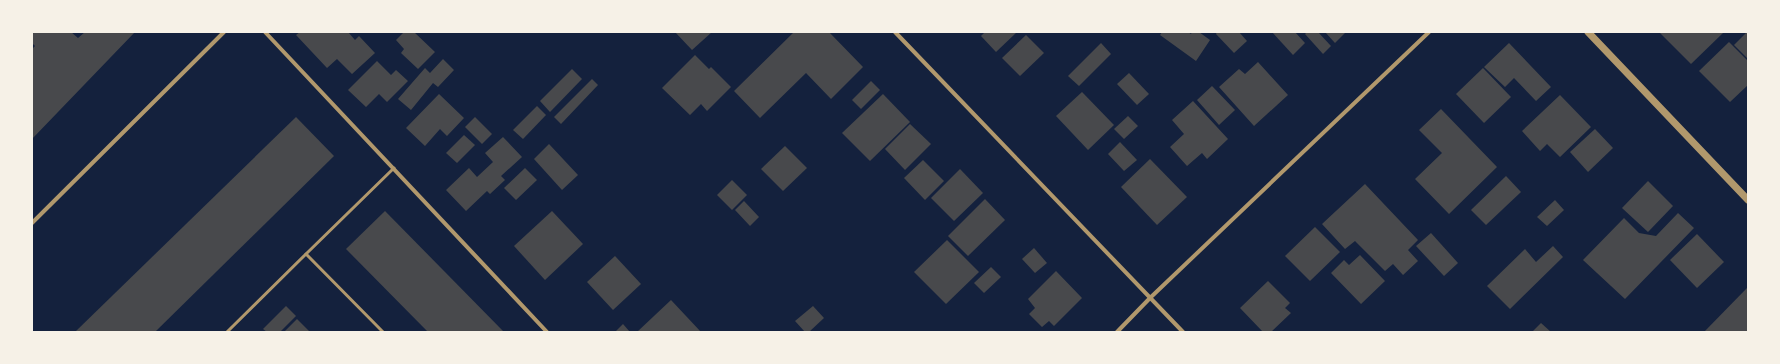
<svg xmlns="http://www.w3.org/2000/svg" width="1780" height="364" font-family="'Noto Sans',sans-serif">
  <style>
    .building { fill: #48494c }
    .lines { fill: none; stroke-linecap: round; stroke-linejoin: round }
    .service { stroke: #b1986c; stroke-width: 3 }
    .minor { stroke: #b1986c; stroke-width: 4 }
    .tertiary { stroke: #b1986c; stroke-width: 7 }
  </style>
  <rect width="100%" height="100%" fill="#14213d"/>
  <!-- building -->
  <g class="building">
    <polygon points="32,32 71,32 78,38 85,32 135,32 32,139 32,49 35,46 32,43"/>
    <polygon points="300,32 348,32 355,40 359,36 375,53 352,74 337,59 327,68 296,35"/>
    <polygon points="404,32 414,32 435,52 418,69 401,53 404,49 396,40"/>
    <polygon points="675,32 712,32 692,50"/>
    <polygon points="794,32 829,32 863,67 831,99 806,73 760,118 734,91"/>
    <polygon points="985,32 1017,32 996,52 981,36"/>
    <polygon points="1162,32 1188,32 1191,34 1192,32 1199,32 1210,40 1196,61 1160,35"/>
    <polygon points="1217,32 1239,32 1247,41 1234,53 1216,34"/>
    <polygon points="1272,32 1295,32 1305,43 1293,55"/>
    <polygon points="1307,32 1318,32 1331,46 1323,54 1305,34"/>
    <polygon points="1325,32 1346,32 1335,43"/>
    <polygon points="1659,32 1724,32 1691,64"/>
    <polygon points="1747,32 1748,32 1748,59 1734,45"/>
    <polygon points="1026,35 1044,53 1020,76 1002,58"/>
    <polygon points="1729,42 1748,61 1748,85 1730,102 1699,71"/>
    <polygon points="1101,43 1111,54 1079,86 1068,76"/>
    <polygon points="1509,43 1551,87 1536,101 1514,78 1505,87 1484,67"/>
    <polygon points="695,55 709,69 711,67 731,87 707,111 701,104 690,115 662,88"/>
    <polygon points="443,59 454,70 438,87 433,83 411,110 398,99 425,68 430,73"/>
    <polygon points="377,61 391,75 396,70 408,81 387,102 379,94 366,107 348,90"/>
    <polygon points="1258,62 1288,95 1254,126 1219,87 1239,69 1245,74"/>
    <polygon points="1483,68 1511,97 1484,123 1456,94"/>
    <polygon points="572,69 582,79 550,112 540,101"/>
    <polygon points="1129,73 1149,94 1137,105 1117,84"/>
    <polygon points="592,79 598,85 561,124 554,117"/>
    <polygon points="871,81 880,90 861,109 852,100"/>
    <polygon points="1212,86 1235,110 1219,125 1197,100"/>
    <polygon points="1082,92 1114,125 1088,150 1056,116"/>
    <polygon points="439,94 464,118 447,136 440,129 425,146 406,128"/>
    <polygon points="883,94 910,122 870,161 842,133"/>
    <polygon points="1560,95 1591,127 1560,157 1547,144 1540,151 1522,131"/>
    <polygon points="1193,101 1228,139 1207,159 1202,153 1187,166 1170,147 1184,134 1172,120"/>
    <polygon points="537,106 546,115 523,139 513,130"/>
    <polygon points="1441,109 1497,167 1449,214 1415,179 1442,153 1419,130"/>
    <polygon points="1128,116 1138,126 1124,139 1114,129"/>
    <polygon points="296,117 334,156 155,332 75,332"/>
    <polygon points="475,117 492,134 482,144 465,127"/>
    <polygon points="910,124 931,144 905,170 885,149"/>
    <polygon points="1595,129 1613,148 1588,172 1570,152"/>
    <polygon points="464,135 475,145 457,163 446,153"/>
    <polygon points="503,137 522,157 501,176 505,180 490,194 487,191 466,211 446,190 469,168 477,177 493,162 485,153"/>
    <polygon points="1120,142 1137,160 1124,171 1108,154"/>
    <polygon points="549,144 578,175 562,190 534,159"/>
    <polygon points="785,146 807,168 783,191 761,169"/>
    <polygon points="1150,159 1187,197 1157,225 1121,187"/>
    <polygon points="923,160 944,181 925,200 904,178"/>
    <polygon points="525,168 537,180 516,200 504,188"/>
    <polygon points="960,169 983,193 954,221 931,198"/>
    <polygon points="1506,176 1521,192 1486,225 1471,210"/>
    <polygon points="732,180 747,195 732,210 717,195"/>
    <polygon points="1648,181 1673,206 1648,232 1622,208"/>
    <polygon points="1365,184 1418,240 1408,250 1418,261 1403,275 1393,264 1385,271 1355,241 1345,249 1322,224"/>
    <polygon points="985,199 1005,220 968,256 948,236"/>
    <polygon points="1555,200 1564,210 1547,226 1537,217"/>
    <polygon points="744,201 759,217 750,226 735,210"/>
    <polygon points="385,211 504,332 428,332 346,249"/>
    <polygon points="552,211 583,244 545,280 514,246"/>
    <polygon points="1678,213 1694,228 1625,299 1583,260 1624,218 1639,233 1656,236"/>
    <polygon points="1315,227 1340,252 1310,281 1285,256"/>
    <polygon points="1431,233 1458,263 1444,276 1416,246"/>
    <polygon points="1697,234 1724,262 1697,288 1670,260"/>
    <polygon points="947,240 979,272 946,304 914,272"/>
    <polygon points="1553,246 1563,257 1510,309 1487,286 1525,249 1536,262"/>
    <polygon points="1034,248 1047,263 1035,273 1022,259"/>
    <polygon points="1360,255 1385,281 1361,304 1331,273 1344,260 1349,265"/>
    <polygon points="615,256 641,284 613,310 587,282"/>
    <polygon points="991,267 1001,277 984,293 974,283"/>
    <polygon points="1056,271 1082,298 1054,326 1049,321 1042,327 1029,314 1035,308 1028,299"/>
    <polygon points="1268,281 1290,303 1285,308 1291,313 1271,332 1263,332 1240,308"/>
    <polygon points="1747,288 1748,332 1704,332"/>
    <polygon points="671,300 701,332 637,332"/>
    <polygon points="286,306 296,316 280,332 267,332 263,329"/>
    <polygon points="813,306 824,318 809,332 805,332 795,321"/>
    <polygon points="297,319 310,332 284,332"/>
    <polygon points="1541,323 1551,332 1532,332"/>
    <polygon points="623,324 630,332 615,332"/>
  </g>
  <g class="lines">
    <!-- service -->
    <g class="service">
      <polyline points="306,254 394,168"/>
      <polyline points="227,332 306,254 383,332"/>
    </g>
    <!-- minor -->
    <g class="minor">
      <polyline points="265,32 547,332"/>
      <polyline points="895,32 1183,332"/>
      <polyline points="32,223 224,32"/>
      <polyline points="1117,332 1150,298 1429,32"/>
    </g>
    <!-- tertiary -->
    <polyline class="tertiary" points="1588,32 1748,200"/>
  </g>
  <!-- border -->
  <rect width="1780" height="364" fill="none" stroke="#f6f1e7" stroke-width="66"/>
</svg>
